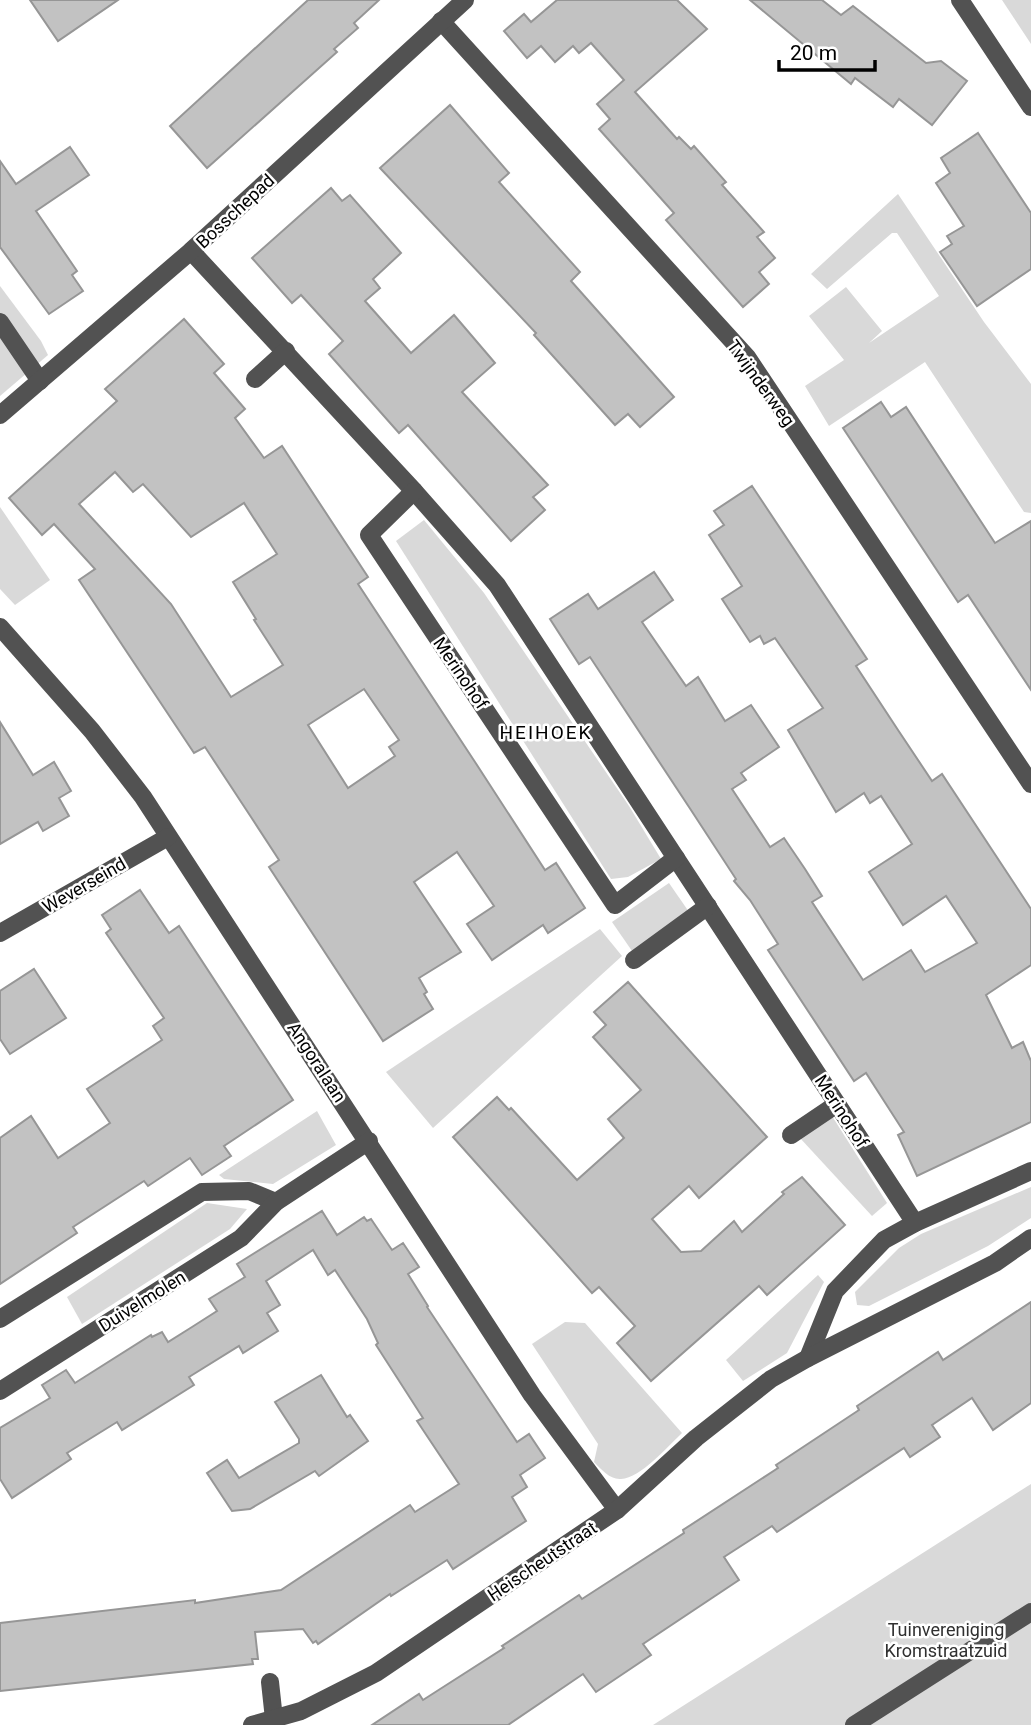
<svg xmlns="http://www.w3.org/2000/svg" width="1031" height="1725" font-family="Roboto,sans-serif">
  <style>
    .green { fill: #d9d9d9 }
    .building { fill: #c2c2c2; stroke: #969696; stroke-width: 2; fill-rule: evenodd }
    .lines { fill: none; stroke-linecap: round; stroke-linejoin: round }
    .minor { stroke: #525252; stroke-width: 18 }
    .labels { text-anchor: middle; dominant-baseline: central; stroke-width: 5; stroke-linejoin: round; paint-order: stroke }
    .street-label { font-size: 18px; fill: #000; stroke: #fff }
    .park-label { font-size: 18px; fill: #303030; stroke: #fff }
    .neighbourhood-label { font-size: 19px; letter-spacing: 2px; fill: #000; stroke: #fff }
  </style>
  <rect width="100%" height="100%" fill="#fff"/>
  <!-- green -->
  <g class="green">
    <polygon points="1002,0 1031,0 1031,44"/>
    <polygon points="898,194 984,322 1031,384 1031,513 1024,512 925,362 829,426 805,386 844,360 809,316 846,287 882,331 869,343 939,296 897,233 892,233 827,289 811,274"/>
    <polygon points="0,286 41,341 48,355 0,396"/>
    <polygon points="0,507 50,580 15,605 0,589"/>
    <polygon points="424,520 484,593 629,806 661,859 628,877 611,879 396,541"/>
    <polygon points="669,883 689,912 632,951 612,922"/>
    <polygon points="600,929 622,956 433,1128 386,1072"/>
    <polygon points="317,1111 336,1145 273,1184 224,1179 219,1175"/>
    <polygon points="832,1116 887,1203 872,1216 800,1138"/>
    <polygon points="1031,1187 1031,1218 988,1246 869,1306 857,1305 855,1292 899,1248 921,1234"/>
    <polygon points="207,1203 247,1209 230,1229 82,1324 67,1297"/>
    <polygon points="818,1275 824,1282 787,1353 743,1381 726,1360"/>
    <path d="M565,1322L585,1323L682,1433C668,1446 641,1478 621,1479C610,1480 601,1469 594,1462L598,1444L532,1344Z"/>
    <polygon points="1031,1484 1031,1725 653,1725"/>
  </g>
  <!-- building -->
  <g class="building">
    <polygon points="30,0 118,0 58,41"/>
    <polygon points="308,0 379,0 354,23 358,28 334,49 337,52 207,168 170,126"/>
    <polygon points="557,0 677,0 707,29 635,92 677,139 679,137 691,149 694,146 726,182 722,185 764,232 757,237 775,258 759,272 769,284 743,307 666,220 674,213 599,129 610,119 597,104 624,80 591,43 579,53 573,46 555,62 541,46 527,58 504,31 524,14 531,22"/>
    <polygon points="750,0 822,0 841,15 853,6 926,63 941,61 967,81 932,125 899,99 893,107 855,78 851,84"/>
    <polygon points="450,105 509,173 499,182 580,272 571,281 674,397 640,427 628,414 615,425 534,335 536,333 380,168"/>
    <polygon points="978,133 1031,213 1031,269 977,306 940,252 952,244 947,236 964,226 936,183 950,173 941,158"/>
    <polygon points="70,147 89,175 36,211 77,271 72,275 83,291 49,314 0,247 0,161 16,184"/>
    <polygon points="331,188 342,201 350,195 401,253 373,279 380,288 365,301 411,353 454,315 495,363 462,392 548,485 533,497 545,510 511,541 408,425 399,433 329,354 343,341 301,295 292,303 252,258"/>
    <path d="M184,319L224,364L214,373L245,409L235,418L264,458L282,446L368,577L358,584L475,762L545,870L556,863L585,908L548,933L543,925L492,960L467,924L494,906L457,852L414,882L461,952L419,978L427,992L424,994L433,1009L383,1041L269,867L279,860L251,817L205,747L194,753L79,580L95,569L54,524L42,535L9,498L117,401L105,389ZM115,472L133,492L143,484L191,537L244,503L277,554L233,582L256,619L254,620L283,665L231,697L171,604L79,504ZM364,689L399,740L389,747L395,756L348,788L308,725Z"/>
    <polygon points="881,402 891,417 906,407 995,543 1031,521 1031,690 968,595 958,602 843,428"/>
    <polygon points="752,486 867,659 856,666 898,730 932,781 942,774 1031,909 1031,965 986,995 1012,1048 1023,1042 1031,1061 1031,1122 917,1176 898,1135 904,1132 866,1073 854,1081 768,950 778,944 750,900 734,881 736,879 689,807 590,657 579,664 550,619 588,594 598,609 654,572 673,600 642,622 686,686 698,677 725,721 751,705 779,747 741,773 746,780 732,789 770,847 784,838 805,869 822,896 812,902 863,980 911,950 925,972 977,943 946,896 903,925 869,872 912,844 881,796 870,803 864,793 836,812 788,730 823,708 775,638 764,644 760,636 750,642 722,599 742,586 709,535 724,525 714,511"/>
    <polygon points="0,722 33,775 54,762 71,791 59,798 69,816 43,831 38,822 0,844"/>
    <polygon points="140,890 169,933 179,926 293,1100 224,1146 231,1156 202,1175 190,1158 148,1186 144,1181 73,1227 77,1233 0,1284 0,1138 31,1116 58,1158 110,1123 87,1089 162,1040 153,1026 164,1018 106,933 111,929 102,915"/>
    <polygon points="34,969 66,1018 10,1054 0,1039 0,991"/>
    <polygon points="628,982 767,1137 699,1198 689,1186 652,1219 681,1252 701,1251 734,1221 742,1232 784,1194 782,1192 802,1177 845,1225 767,1295 759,1286 651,1381 617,1343 635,1326 599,1287 592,1293 453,1137 497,1097 509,1110 511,1108 577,1180 624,1138 608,1119 641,1090 593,1037 606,1025 594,1012"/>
    <polygon points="322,1211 337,1235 364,1217 367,1221 371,1219 392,1250 403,1243 419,1267 408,1274 428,1306 427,1307 517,1442 529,1434 545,1458 520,1475 527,1487 512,1497 526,1521 453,1569 447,1560 391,1596 390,1594 318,1644 316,1641 313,1643 303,1629 255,1632 258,1659 252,1659 253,1664 0,1691 0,1623 195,1600 195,1603 281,1590 410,1505 415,1512 459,1484 417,1421 423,1418 376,1345 378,1343 367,1319 335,1270 328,1275 313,1250 266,1281 280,1305 267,1313 278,1331 243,1353 239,1346 189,1377 194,1385 122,1430 117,1422 67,1453 71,1459 12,1498 0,1479 0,1428 50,1398 42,1385 66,1370 75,1383 151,1335 152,1337 162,1332 168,1342 192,1327 217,1311 209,1299 245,1277 237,1264"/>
    <polygon points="1031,1302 1031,1403 993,1430 972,1398 932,1425 940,1437 910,1457 904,1448 777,1532 772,1526 724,1557 739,1580 643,1644 651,1655 596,1692 583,1674 508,1725 372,1725 419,1694 423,1700 504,1648 502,1646 579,1595 582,1599 684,1533 683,1530 778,1468 776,1465 859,1410 857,1406 938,1352 943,1360"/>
    <polygon points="321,1375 347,1417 350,1415 368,1441 319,1476 315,1471 250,1509 232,1511 207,1473 227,1460 239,1478 299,1443 299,1439 275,1402"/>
  </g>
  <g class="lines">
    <!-- minor -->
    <g class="minor">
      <polyline points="960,0 1031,107"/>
      <polyline points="441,21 747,357 1031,784"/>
      <polyline points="191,251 414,491 497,585 915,1223"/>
      <polyline points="0,322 40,381"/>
      <polyline points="255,379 286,351"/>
      <polyline points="0,415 191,251 465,0"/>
      <polyline points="414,491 369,535 615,905 676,858"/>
      <polyline points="0,627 92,731 143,797 532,1395 617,1510"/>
      <polyline points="0,933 168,837"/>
      <polyline points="634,960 708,906"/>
      <polyline points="791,1135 837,1104"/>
      <polyline points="0,1319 202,1192 249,1191 276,1202"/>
      <polyline points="808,1358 835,1291 884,1240 915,1223 1031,1171"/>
      <polyline points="0,1391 241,1238 276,1202 369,1141"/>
      <polyline points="270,1682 274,1719"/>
      <polyline points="252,1725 301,1711 376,1673 617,1510 696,1438 771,1379 808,1358 995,1263 1031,1238"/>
      <polyline points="854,1725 1031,1612"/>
    </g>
  </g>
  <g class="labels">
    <!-- street labels -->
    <g class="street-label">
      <text transform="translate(235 211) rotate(-43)">Bosschepad</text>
      <text transform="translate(761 383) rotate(54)">Twijnderweg</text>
      <text transform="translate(461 673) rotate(56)">Merinohof</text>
      <text transform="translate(84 885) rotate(-30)">Weverseind</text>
      <text transform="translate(317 1062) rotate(57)">Angoralaan</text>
      <text transform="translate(842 1111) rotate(57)">Merinohof</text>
      <text transform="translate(142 1301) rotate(-32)">Duivelmolen</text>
      <text transform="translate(542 1561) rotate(-34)">Heischeutstraat</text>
    </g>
    <!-- park labels -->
    <g class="park-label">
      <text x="946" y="1629">Tuinvereniging<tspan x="946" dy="21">Kromstraatzuid</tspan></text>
    </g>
    <!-- neighbourhood labels -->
    <g class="neighbourhood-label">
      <text x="546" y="732">HEIHOEK</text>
    </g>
  </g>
  <!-- scale -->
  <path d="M779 60v10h96v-10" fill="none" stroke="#000000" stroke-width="3.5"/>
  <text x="790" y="60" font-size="21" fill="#000000" stroke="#ffffff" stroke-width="5" paint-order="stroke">20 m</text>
</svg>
